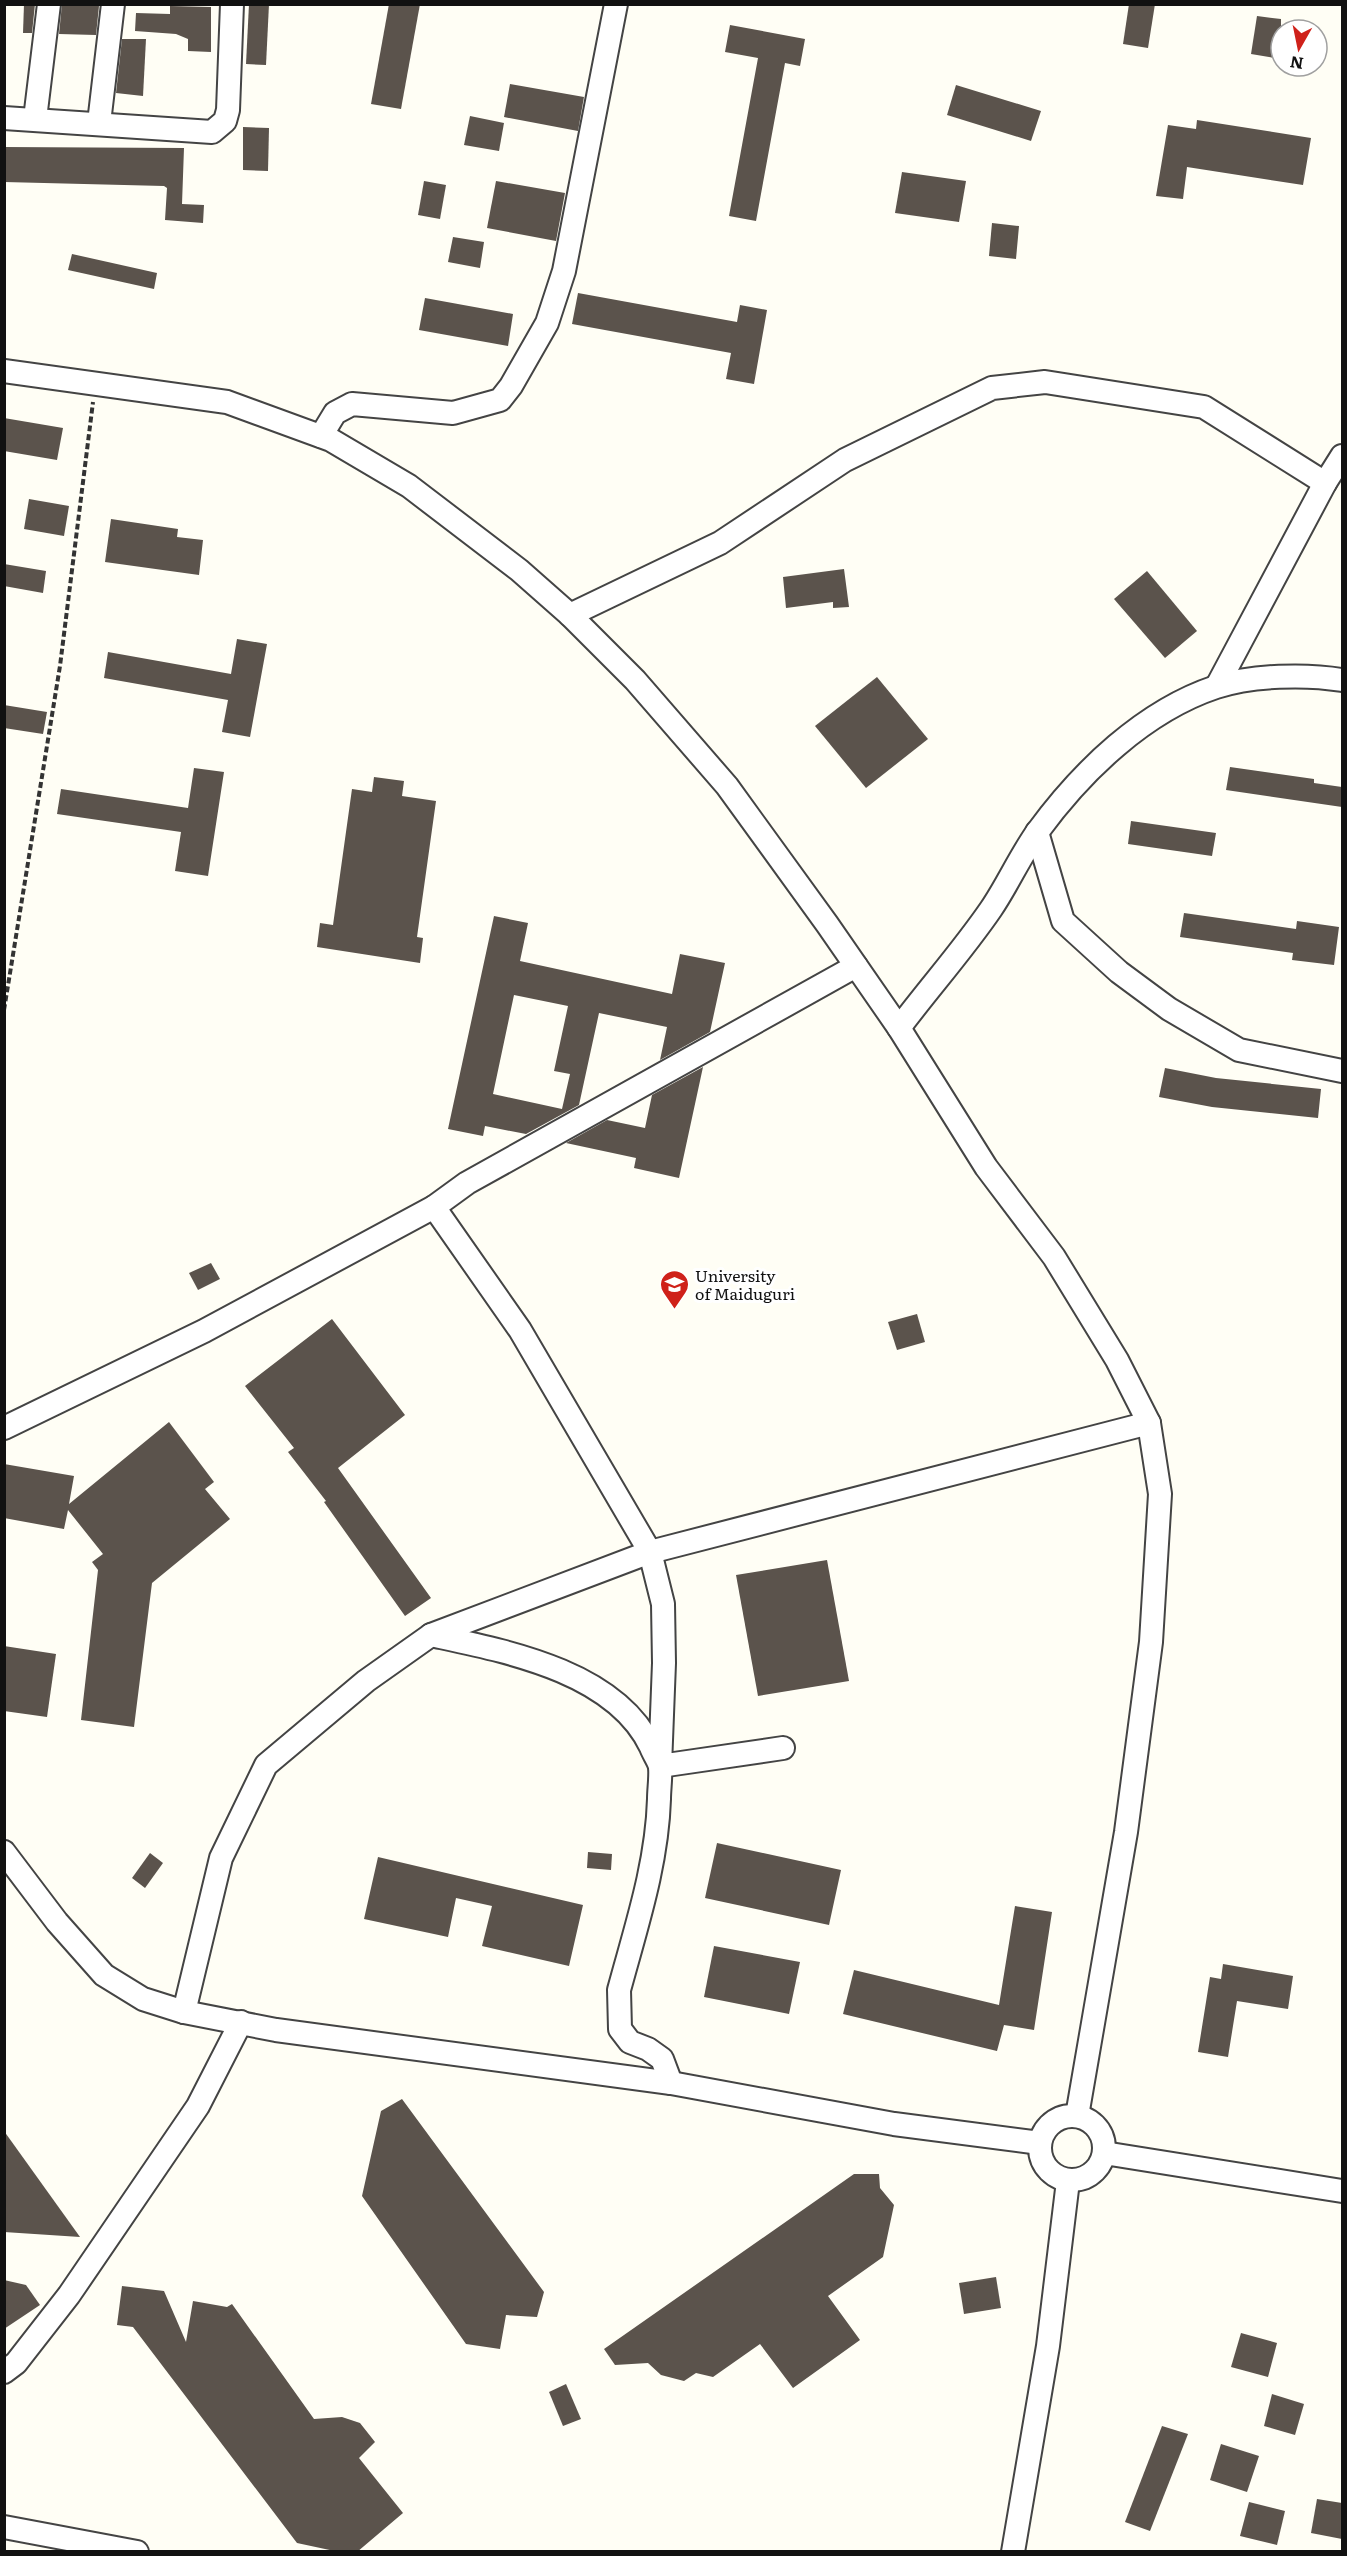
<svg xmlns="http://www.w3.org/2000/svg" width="1347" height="2556" font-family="Literata,serif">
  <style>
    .building { fill: #5b534c; fill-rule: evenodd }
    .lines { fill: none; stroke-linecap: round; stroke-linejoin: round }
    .street-casing { stroke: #444; stroke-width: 26 }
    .path { stroke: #333; stroke-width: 4; stroke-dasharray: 6 3; stroke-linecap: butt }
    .street { stroke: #fff; stroke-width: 22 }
    .labels { text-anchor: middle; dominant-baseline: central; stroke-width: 6; stroke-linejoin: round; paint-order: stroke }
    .poi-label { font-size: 16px; fill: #111; stroke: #fff; text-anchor: start }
  </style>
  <rect width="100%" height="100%" fill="#fffef5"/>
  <!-- building -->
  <g class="building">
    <polygon points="24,4 35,4 32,33 23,33"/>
    <polygon points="62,4 99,6 96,35 59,34"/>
    <polygon points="249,4 269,4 266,65 246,64"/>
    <polygon points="389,4 420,4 401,109 371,104"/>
    <polygon points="1129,4 1155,4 1148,48 1123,44"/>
    <polygon points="170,6 211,7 211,52 188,51 188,39 176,34 135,31 136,13 170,14"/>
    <polygon points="1257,16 1281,19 1281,59 1251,54"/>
    <polygon points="730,25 805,39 800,66 785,63 756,221 729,216 758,58 725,52"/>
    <polygon points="122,39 146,39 143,96 116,93"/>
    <polygon points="510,84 584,97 578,131 504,117"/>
    <polygon points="956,85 1041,111 1031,141 947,115"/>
    <polygon points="470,116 504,123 499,151 464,145"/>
    <polygon points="1197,120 1311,138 1303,185 1187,167 1183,199 1156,196 1168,125 1196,129"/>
    <polygon points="243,127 269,128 268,171 243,170"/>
    <polygon points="4,147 184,148 182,204 204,205 203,223 165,220 167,188 164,186 4,182"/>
    <polygon points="902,172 966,181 959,222 895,213"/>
    <polygon points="424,181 446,185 440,219 418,215"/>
    <polygon points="496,181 565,193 556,241 487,228"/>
    <polygon points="992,223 1019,226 1016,259 989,256"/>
    <polygon points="453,237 484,242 480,268 448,262"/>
    <polygon points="72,254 157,273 154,289 68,270"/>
    <polygon points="578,293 737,322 740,305 767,310 754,384 726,379 731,353 572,324"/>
    <polygon points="425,298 513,314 508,346 419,330"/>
    <polygon points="4,418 63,428 57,460 4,451"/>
    <polygon points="29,499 69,506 64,536 24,529"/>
    <polygon points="111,519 178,529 177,537 203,540 199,575 105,562"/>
    <polygon points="4,564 46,571 43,593 4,586"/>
    <polygon points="844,569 849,607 833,608 833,602 786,608 783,577"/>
    <polygon points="1147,571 1197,631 1165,658 1114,599"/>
    <polygon points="237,639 267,644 250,737 222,732 228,700 104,678 108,652 231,674"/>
    <polygon points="877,677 928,739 866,788 815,726"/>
    <polygon points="4,705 47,712 43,734 4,728"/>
    <polygon points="1230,767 1314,779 1314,783 1342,787 1342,807 1226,790"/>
    <polygon points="194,768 224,772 208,876 175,871 181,832 57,814 61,789 188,808"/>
    <polygon points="374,777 404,781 402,796 436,801 417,937 423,938 420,963 317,947 320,923 333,925 352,789 372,792"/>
    <polygon points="1131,821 1216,833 1212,856 1128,844"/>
    <polygon points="1184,913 1296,929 1297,921 1339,927 1334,965 1292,960 1293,953 1180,937"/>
    <path d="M494,916L528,923L520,961L672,994L680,954L725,963L710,1032L660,1060L667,1027L599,1013L579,1105L526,1134L485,1126L483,1136L448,1129ZM514,995L568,1006L554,1071L570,1074L562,1109L493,1094Z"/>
    <polygon points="703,1067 679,1178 634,1168 636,1158 566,1143 607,1120 645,1128 652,1095"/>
    <polygon points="1165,1068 1216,1078 1321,1089 1318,1118 1212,1107 1159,1097"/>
    <polygon points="211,1263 220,1279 198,1290 189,1273"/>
    <polygon points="917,1314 925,1342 897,1350 888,1322"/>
    <polygon points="332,1319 405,1415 338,1468 431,1598 405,1616 324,1502 326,1501 288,1452 294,1448 245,1386"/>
    <polygon points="169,1422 214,1482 205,1489 230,1519 152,1583 134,1727 81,1720 98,1570 92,1562 103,1554 68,1510 64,1529 4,1518 4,1464 74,1476 69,1504"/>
    <polygon points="827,1560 849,1681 758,1696 736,1575"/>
    <polygon points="4,1646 56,1654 47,1717 4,1711"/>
    <polygon points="717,1843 841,1870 829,1925 705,1898"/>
    <polygon points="588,1852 612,1854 611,1870 587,1868"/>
    <polygon points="150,1853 163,1863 145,1888 132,1878"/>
    <polygon points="378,1857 583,1905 569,1966 482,1946 492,1906 456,1898 448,1937 364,1919"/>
    <polygon points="1015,1906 1052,1912 1034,2030 1004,2025 997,2051 843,2014 854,1970 999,2005"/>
    <polygon points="714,1946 800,1962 789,2014 704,1997"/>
    <polygon points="1223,1964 1293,1976 1288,2009 1237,2001 1228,2057 1198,2052 1210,1977 1221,1979"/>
    <polygon points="402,2099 544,2292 537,2317 506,2315 500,2349 466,2344 362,2196 381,2111"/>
    <polygon points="4,2131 80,2237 4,2232"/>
    <polygon points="854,2174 879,2174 880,2188 894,2205 883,2257 828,2296 860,2340 793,2388 760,2344 713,2377 696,2373 684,2381 661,2375 648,2363 615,2365 604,2349"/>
    <polygon points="996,2277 1001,2308 964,2314 959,2283"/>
    <polygon points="4,2280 26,2285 40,2305 4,2329"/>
    <polygon points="122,2286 164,2291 186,2342 193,2301 227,2307 232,2304 314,2419 342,2417 360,2423 375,2442 359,2458 403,2513 357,2552 339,2552 297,2543 133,2327 117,2325"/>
    <polygon points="1241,2333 1277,2343 1268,2377 1231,2367"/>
    <polygon points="566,2384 581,2419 563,2426 549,2392"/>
    <polygon points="1272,2394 1304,2404 1295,2435 1264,2426"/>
    <polygon points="1162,2426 1188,2434 1150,2531 1125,2522"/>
    <polygon points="1221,2444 1259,2456 1247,2492 1210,2480"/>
    <polygon points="1317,2499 1342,2503 1342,2539 1311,2533"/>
    <polygon points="1249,2502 1285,2511 1277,2545 1240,2536"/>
  </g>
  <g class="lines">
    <defs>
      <g id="street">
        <polyline points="4,118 212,132 225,121 228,110 232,4"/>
        <polyline points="35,119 49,4"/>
        <polyline points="99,123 113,4"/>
        <polyline points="4,371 227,402 331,440 409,486 519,570 570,615 635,680 727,786 827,924 899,1028 986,1167 1054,1257 1117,1360 1149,1423 1160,1494 1151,1642 1126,1832 1077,2116"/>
        <polyline points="321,436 335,413 352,404 453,413 500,400 511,386 547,323 564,271 616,4"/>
        <polyline points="570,615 720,543 845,460 992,388 1045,382 1204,407 1325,483"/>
        <polyline points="1217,686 1325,483 1342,456"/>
        <polyline points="1037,832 1063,921 1119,972 1169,1009 1239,1050 1342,1071"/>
        <path d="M899,1028C929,988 963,950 991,909C1008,884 1020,856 1038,831C1082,771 1144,711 1216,687C1252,675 1306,674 1342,680"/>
        <polyline points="434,1207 467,1183 856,966"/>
        <polyline points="4,1428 204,1331 434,1207 520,1330 650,1552 663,1604 664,1663 660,1766 783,1748"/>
        <path d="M431,1635C505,1651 615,1671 651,1747C653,1753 659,1761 660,1767C661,1777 659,1789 659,1799C657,1865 636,1927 619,1990L620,2029L630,2042L648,2049L662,2059L671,2083"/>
        <polyline points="4,1852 57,1922 104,1975 143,1999 184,2012 276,2030 671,2083 894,2124 1040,2143"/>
        <polyline points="184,2012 221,1858 266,1765 366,1681 431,1635 650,1552 1149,1423"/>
        <circle cx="1072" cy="2148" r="32"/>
        <polyline points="1104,2153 1342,2191"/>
        <polyline points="4,2372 16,2363 69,2295 198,2106 241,2022"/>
        <polyline points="4,2527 137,2552"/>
        <polyline points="1013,2552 1048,2346 1068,2181"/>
      </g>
    </defs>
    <!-- street casing -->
    <use href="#street" class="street-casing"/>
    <!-- path -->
    <polyline class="path" points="4,1010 60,666 93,402"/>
    <!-- street -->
    <use href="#street" class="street"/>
  </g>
  <!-- icons -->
  <defs>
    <symbol id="university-pin" viewBox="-11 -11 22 30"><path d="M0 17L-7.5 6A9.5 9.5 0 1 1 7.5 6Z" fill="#cf211a" stroke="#fff"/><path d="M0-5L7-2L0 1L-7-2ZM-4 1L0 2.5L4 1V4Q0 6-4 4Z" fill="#fff"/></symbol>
  </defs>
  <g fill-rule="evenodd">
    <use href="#university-pin" x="658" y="1268" width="33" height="45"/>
  </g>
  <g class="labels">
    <!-- poi labels -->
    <g class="poi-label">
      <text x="695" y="1275">University<tspan x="695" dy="18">of Maiduguri</tspan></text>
    </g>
  </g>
  <!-- border -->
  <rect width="1347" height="2556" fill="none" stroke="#111111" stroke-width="12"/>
  <!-- north arrow -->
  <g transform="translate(1299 48) rotate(189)"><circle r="28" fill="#ffffff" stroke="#a0a0a0" stroke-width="1.5"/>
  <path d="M0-4.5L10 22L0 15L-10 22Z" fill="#cf211a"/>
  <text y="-9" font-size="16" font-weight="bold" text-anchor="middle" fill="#111111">N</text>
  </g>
</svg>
